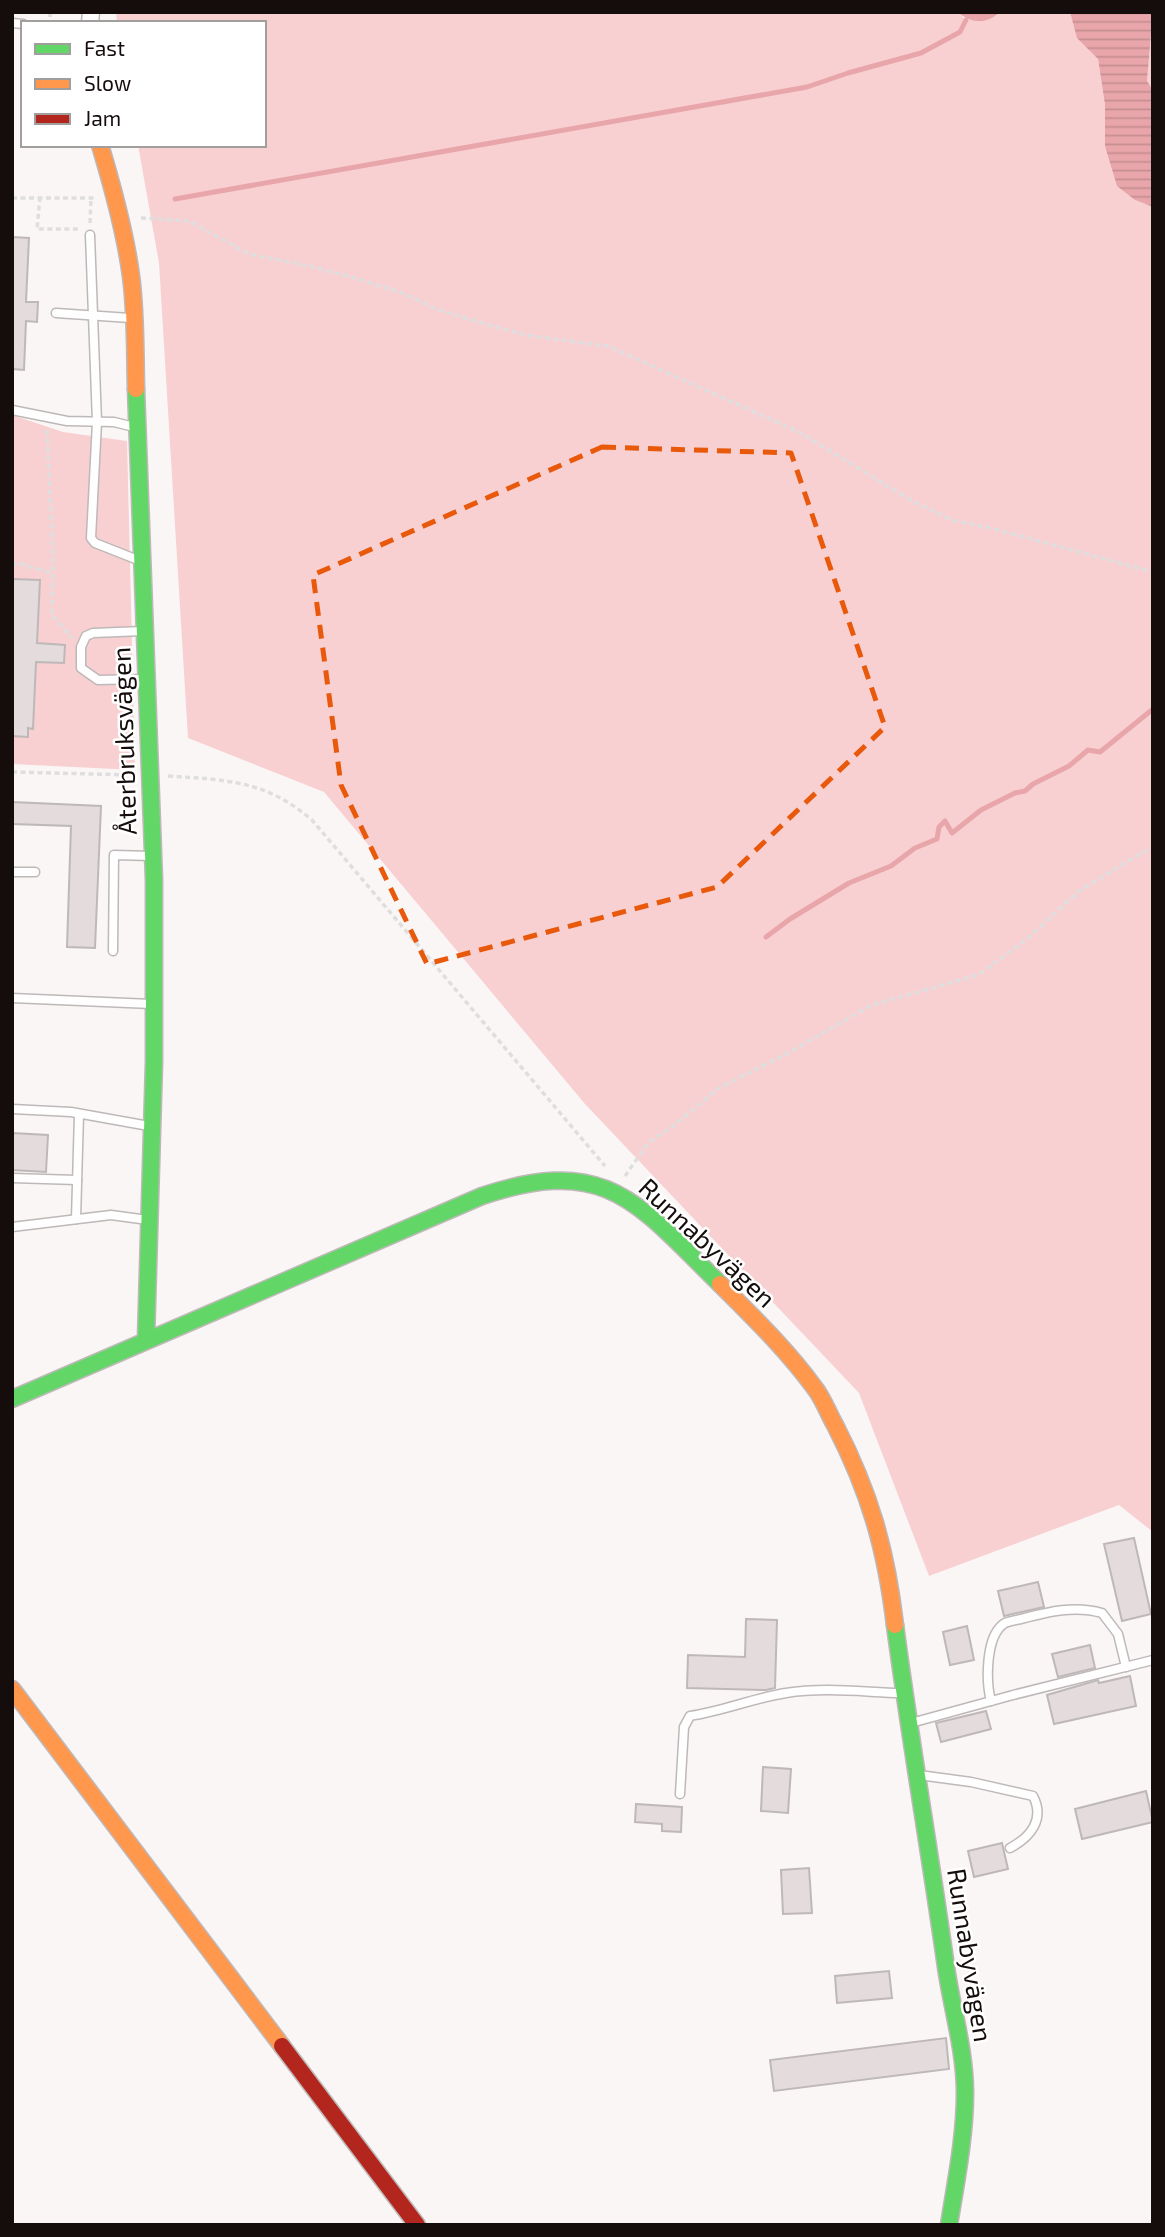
<svg xmlns="http://www.w3.org/2000/svg" width="1165" height="2237" font-family="'Exo 2',sans-serif">
  <style>
    .green { fill: #f8d0d2 }
    .water { fill: url(#water-rules) }
    .lines { fill: none; stroke-linecap: round; stroke-linejoin: round }
    .stream { stroke: #e8a6aa; stroke-width: 5 }
    .building { fill: #e3dbdc; stroke: #bfb8b8; stroke-width: 2 }
    .lane-casing { stroke: #bfb8b8; stroke-width: 11 }
    .street-casing { stroke: #bfb8b8; stroke-width: 19 }
    .fast-casing { stroke: #bfb8b8; stroke-width: 19 }
    .slow-casing { stroke: #bfb8b8; stroke-width: 19 }
    .jam-casing { stroke: #bfb8b8; stroke-width: 19 }
    .path { stroke: #dfdede; stroke-width: 3.5; stroke-dasharray: 5 3.5; stroke-linecap: butt }
    .lane { stroke: #fefefe; stroke-width: 8 }
    .street { stroke: #fefefe; stroke-width: 16 }
    .fast { stroke: #63d668; stroke-width: 16 }
    .slow { stroke: #ff974d; stroke-width: 16 }
    .jam { stroke: #b3261e; stroke-width: 16 }
    .marked { fill: none; stroke: #e8590c; stroke-width: 5; stroke-dasharray: 14 9; stroke-linejoin: round }
    .labels { text-anchor: middle; dominant-baseline: central; stroke-width: 5; stroke-linejoin: round; paint-order: stroke }
    .street-label { font-size: 26px; fill: #150c0c; stroke: #fff }
  </style>
  <defs>
    <pattern id="water-rules" width="6" height="5" patternUnits="userSpaceOnUse" patternTransform="scale(1.75)"><rect width="6" height="5" fill="#e8a6aa"/><path d="M0 2.5h6" fill="none" stroke="#c68e91"/></pattern>
  </defs>
  <rect width="100%" height="100%" fill="#faf6f6"/>
  <!-- green -->
  <g class="green">
    <polygon points="116,12 957,12 966,20 996,16 1000,12 1070,12 1078,38 1098,59 1105,105 1105,146 1135,200 1153,207 1153,1532 1119,1505 929,1576 859,1393 585,1104 324,792 188,738 159,263 138,145 264,145 264,23 117,23"/>
    <polygon points="1153,14 1153,90 1147,81"/>
    <polygon points="12,415 63,432 127,441 135,770 12,764"/>
  </g>
  <!-- water -->
  <g class="water">
    <path d="M957,12H1000C987,25 970,23 957,12Z"/>
    <polygon points="1070,12 1153,12 1147,81 1153,90 1153,207 1135,200 1117,186 1105,146 1105,105 1098,59 1077,38"/>
  </g>
  <g class="lines">
    <!-- stream -->
    <g class="stream">
      <polyline points="175,199 807,87 848,73 921,53 960,32 966,20"/>
      <polyline points="766,937 790,919 849,883 891,866 915,848 937,839 939,827 945,821 952,833 981,810 1015,793 1025,791 1033,784 1069,766 1088,750 1100,752 1153,709"/>
    </g>
  </g>
  <!-- building -->
  <g class="building">
    <polygon points="12,237 29,238 26,302 38,302 37,322 26,321 24,370 12,369"/>
    <polygon points="12,579 40,580 37,643 65,645 64,663 36,662 33,729 28,728 28,737 12,736"/>
    <polygon points="12,802 101,806 95,948 67,947 71,826 12,824"/>
    <polygon points="12,1133 48,1135 46,1172 12,1170"/>
    <polygon points="1134,1538 1151,1614 1122,1621 1104,1544"/>
    <polygon points="1038,1582 1044,1607 1004,1616 998,1591"/>
    <polygon points="746,1619 777,1620 775,1688 766,1690 687,1688 688,1655 745,1657"/>
    <polygon points="967,1626 974,1660 950,1665 943,1632"/>
    <polygon points="1090,1645 1095,1668 1058,1677 1052,1654"/>
    <polygon points="1130,1676 1136,1706 1054,1724 1047,1695 1098,1680 1099,1683"/>
    <polygon points="986,1711 991,1729 941,1742 936,1723"/>
    <polygon points="763,1767 791,1769 788,1813 761,1811"/>
    <polygon points="1146,1791 1153,1822 1082,1839 1075,1809"/>
    <polygon points="636,1804 682,1807 681,1832 662,1831 662,1824 635,1822"/>
    <polygon points="1002,1843 1008,1869 974,1877 968,1851"/>
    <polygon points="809,1868 812,1913 783,1914 781,1870"/>
    <polygon points="889,1971 892,1998 837,2003 835,1976"/>
    <polygon points="946,2038 949,2069 774,2091 770,2060"/>
  </g>
  <g class="lines">
    <defs>
      <g id="lane">
        <polyline points="12,23 23,24"/>
        <polyline points="90,235 97,422 91,538 95,543 138,560"/>
        <polyline points="56,313 130,318"/>
        <polyline points="12,410 67,421 114,422 134,427"/>
        <polyline points="143,631 93,633 86,636 81,647 81,668 98,680 144,679"/>
        <polyline points="12,872 35,872"/>
        <polyline points="113,951 114,855 152,856"/>
        <polyline points="12,998 151,1004"/>
        <polyline points="12,1109 71,1112 149,1126"/>
        <polyline points="12,1178 77,1180"/>
        <polyline points="76,1219 79,1114"/>
        <polyline points="12,1227 111,1215 148,1220"/>
        <path d="M991,1701C986,1682 985,1635 1005,1623C1009,1621 1016,1620 1021,1619C1048,1612 1074,1605 1102,1613L1118,1634L1126,1667"/>
        <polyline points="911,1723 1013,1695 1153,1660"/>
        <path d="M919,1775L971,1782L1033,1796C1045,1819 1031,1837 1010,1848"/>
        <path d="M680,1794L684,1727L690,1716C723,1711 754,1698 786,1693C824,1687 863,1692 901,1693"/>
      </g>
      <polyline id="street" points="90,23 91,12"/>
      <g id="fast">
        <polyline points="136,389 154,880 154,1062 146,1339"/>
        <path d="M12,1399L482,1196C607,1154 637,1203 720,1284"/>
        <path d="M895,1625C910,1739 930,1853 946,1967C952,2009 965,2050 965,2093C965,2137 956,2181 949,2225"/>
      </g>
      <g id="slow">
        <path d="M100,145C113,188 125,231 131,276C136,313 135,351 136,389"/>
        <path d="M720,1284C753,1317 787,1350 814,1387C823,1398 828,1413 835,1425C870,1493 886,1549 895,1625"/>
        <polyline points="12,1689 282,2046"/>
      </g>
      <polyline id="jam" points="282,2046 417,2225"/>
    </defs>
    <!-- lane casing -->
    <use href="#lane" class="lane-casing"/>
    <!-- street casing -->
    <use href="#street" class="street-casing"/>
    <!-- fast casing -->
    <use href="#fast" class="fast-casing"/>
    <!-- slow casing -->
    <use href="#slow" class="slow-casing"/>
    <!-- jam casing -->
    <use href="#jam" class="jam-casing"/>
    <!-- path -->
    <g class="path">
      <polyline points="50,12 50,23"/>
      <polyline points="40,197 37,229 80,229"/>
      <polyline points="12,198 97,198"/>
      <polyline points="141,218 189,221 249,254 309,266 355,278 405,294 436,309 495,327 532,336 608,346 799,432 914,502 952,520 995,529 1153,572"/>
      <polyline points="90,223 91,198"/>
      <polyline points="47,430 53,555 52,615 72,638"/>
      <polyline points="12,564 21,564 51,573"/>
      <polyline points="12,772 133,775"/>
      <path d="M168,776C227,780 265,780 312,820L605,1166"/>
      <polyline points="625,1176 648,1143 676,1124 719,1088 786,1054 872,1005 978,975 1027,939 1079,891 1138,855 1153,848"/>
    </g>
    <!-- lane -->
    <use href="#lane" class="lane"/>
    <!-- street -->
    <use href="#street" class="street"/>
    <!-- fast -->
    <use href="#fast" class="fast"/>
    <!-- slow -->
    <use href="#slow" class="slow"/>
    <!-- jam -->
    <use href="#jam" class="jam"/>
  </g>
  <!-- marked area -->
  <path class="marked" d="M602,447L791,453L885,727L717,887L427,964L341,785L313,575Z"/>
  <g class="labels">
    <!-- street labels -->
    <g class="street-label">
      <text transform="translate(123 741) rotate(-92)">Återbruksvägen</text>
      <text transform="translate(708 1242) rotate(43)">Runnabyvägen</text>
      <text transform="translate(971 1955) rotate(81)">Runnabyvägen</text>
    </g>
  </g>
  <!-- border -->
  <rect width="1165" height="2237" fill="none" stroke="#150c0c" stroke-width="28"/>
  <!-- legend -->
  <rect x="21" y="21" width="245" height="126" fill="#ffffff" stroke="#a19e9e" stroke-width="2"/>
  <rect x="35" y="44" width="35" height="10" fill="#63d668" stroke="#a19e9e" stroke-width="2"/>
  <text x="84" y="56" font-size="21" fill="#150c0c">Fast</text>
  <rect x="35" y="79" width="35" height="10" fill="#ff974d" stroke="#a19e9e" stroke-width="2"/>
  <text x="84" y="91" font-size="21" fill="#150c0c">Slow</text>
  <rect x="35" y="114" width="35" height="10" fill="#b3261e" stroke="#a19e9e" stroke-width="2"/>
  <text x="84" y="126" font-size="21" fill="#150c0c">Jam</text>
</svg>
